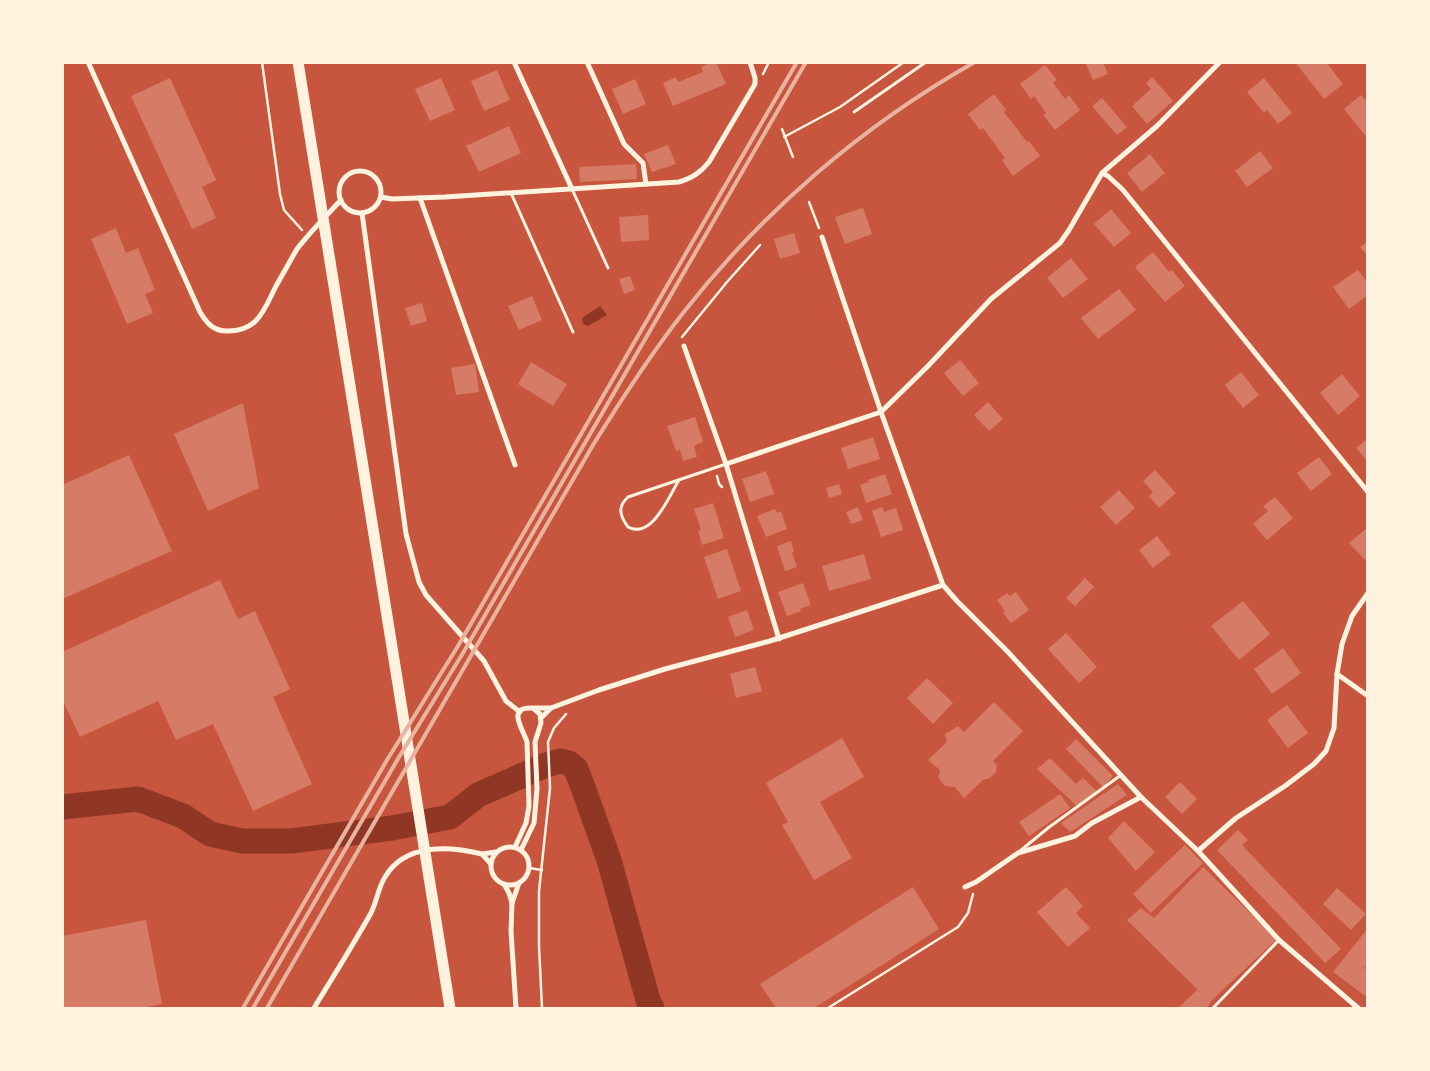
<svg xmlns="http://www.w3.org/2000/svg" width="1430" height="1071" font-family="Overpass,sans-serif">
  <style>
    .water { fill: #8f3625 }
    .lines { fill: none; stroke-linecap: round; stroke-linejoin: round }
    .river { stroke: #8f3625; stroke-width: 25 }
    .building { fill: #d67c66 }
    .path { stroke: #fff3e0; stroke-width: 2.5 }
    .service { stroke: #fff3e0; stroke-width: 3 }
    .minor { stroke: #fff3e0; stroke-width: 5 }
    .primary { stroke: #fff3e0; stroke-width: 11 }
    .rail { stroke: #e9b49f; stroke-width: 4 }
  </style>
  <rect width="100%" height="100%" fill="#c8553d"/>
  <!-- water -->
  <polygon class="water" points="600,306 607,315 588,326 583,324 582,318"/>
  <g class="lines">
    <!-- river -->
    <polyline class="river" points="62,807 138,799 183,816 210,834 242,841 291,841 392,828 450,817 478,795 546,765 560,761 569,763 576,769 584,790 609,860 648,1000 652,1008"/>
  </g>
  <!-- building -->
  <g class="building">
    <polygon points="711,62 716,62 726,84 673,106 663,83 676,77 678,82 703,72 701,67"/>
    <polygon points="1089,62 1103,62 1108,74 1093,80 1086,64"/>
    <polygon points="1295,62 1326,62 1343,84 1324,99"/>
    <polygon points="1045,65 1057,80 1053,83 1065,99 1069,95 1080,110 1055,130 1043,115 1046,113 1034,96 1031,99 1020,84"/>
    <polygon points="497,70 510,100 484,111 471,81"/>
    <polygon points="1152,77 1173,101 1147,124 1132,106 1151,89 1146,83"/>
    <polygon points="170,78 216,180 202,187 216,218 192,229 131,96"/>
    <polygon points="441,78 455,110 430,121 415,89"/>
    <polygon points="1264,78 1292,113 1278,124 1267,110 1264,113 1247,92"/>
    <polygon points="635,79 646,104 623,114 612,89"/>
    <polygon points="994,94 1006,110 1004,112 1027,142 1029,141 1040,156 1013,176 1002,160 1005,158 983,128 980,130 968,114"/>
    <polygon points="1361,95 1368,103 1368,139 1344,109"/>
    <polygon points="1102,98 1127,127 1117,135 1092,106"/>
    <polygon points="509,126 521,153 479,172 466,146"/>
    <polygon points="668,145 676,164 652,172 644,154"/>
    <polygon points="1260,151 1273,168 1247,187 1235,171"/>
    <polygon points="1150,154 1165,173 1142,192 1127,173"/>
    <polygon points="636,164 637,179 580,182 579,167"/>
    <polygon points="863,208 872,234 845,244 835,217"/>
    <polygon points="1111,209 1131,233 1114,247 1094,224"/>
    <polygon points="648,215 649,240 621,242 619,217"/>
    <polygon points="116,228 126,253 138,248 155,290 145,294 153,313 127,324 91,239"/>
    <polygon points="794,233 800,253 780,259 774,239"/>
    <polygon points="1368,241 1368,256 1360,247"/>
    <polygon points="1153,252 1169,272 1172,270 1185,286 1165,302 1135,267"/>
    <polygon points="1071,258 1088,279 1063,298 1047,278"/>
    <polygon points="1358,270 1368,283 1368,295 1349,309 1333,287"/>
    <polygon points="630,276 635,290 624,294 619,279"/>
    <polygon points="1119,289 1136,310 1098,339 1081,318"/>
    <polygon points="532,296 542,320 519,330 508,306"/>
    <polygon points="422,303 427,321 411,326 405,308"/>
    <polygon points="960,360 979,383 963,396 944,373"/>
    <polygon points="531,362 567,384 553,406 518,384"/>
    <polygon points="475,364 479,392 456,395 451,368"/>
    <polygon points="1241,372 1259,395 1243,408 1225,385"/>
    <polygon points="1342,374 1360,396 1338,415 1320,393"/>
    <polygon points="988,402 1003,419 989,431 974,415"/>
    <polygon points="243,403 259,488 208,511 174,434"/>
    <polygon points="695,417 703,442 694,446 697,457 683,461 680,450 676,451 667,426"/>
    <polygon points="873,437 880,459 848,469 841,448"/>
    <polygon points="1368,438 1368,462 1356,448"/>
    <polygon points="129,455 172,551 62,599 62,485"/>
    <polygon points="1319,457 1332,474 1311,491 1297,473"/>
    <polygon points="1155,470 1176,493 1159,508 1149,496 1153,492 1143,481"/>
    <polygon points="766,471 774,494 750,502 742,479"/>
    <polygon points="885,474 892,494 866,503 860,485 869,482 868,480"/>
    <polygon points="839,484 842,494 829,498 826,488"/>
    <polygon points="1119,490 1135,508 1116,525 1100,507"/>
    <polygon points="1275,497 1293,518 1267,540 1253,524 1268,511 1263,506"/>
    <polygon points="713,503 724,538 702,545 698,531 701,530 694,509"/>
    <polygon points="858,507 863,520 851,524 846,512"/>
    <polygon points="882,507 884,512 896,508 903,530 881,537 872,511"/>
    <polygon points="775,509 777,513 781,511 787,529 766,537 757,516"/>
    <polygon points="1368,527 1368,558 1365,560 1349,543"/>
    <polygon points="1157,536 1171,554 1153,568 1139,550"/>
    <polygon points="791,541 794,552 792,553 797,567 785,571 777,546"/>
    <polygon points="727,549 741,591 718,599 704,557"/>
    <polygon points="864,554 871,579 829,591 822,566"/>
    <polygon points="1085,578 1094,587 1075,606 1066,598"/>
    <polygon points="220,580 238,619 255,611 290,689 273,697 312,784 253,811 213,724 176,740 158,701 80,737 62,699 62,652"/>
    <polygon points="803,583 811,605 800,609 801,611 787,616 778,592"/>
    <polygon points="1016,592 1029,610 1011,623 1003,613 1005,611 997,600 1007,593 1010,596"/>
    <polygon points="1243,601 1270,634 1239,660 1211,626"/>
    <polygon points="747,610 754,630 735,637 728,617"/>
    <polygon points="1066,633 1097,667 1079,683 1048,649"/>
    <polygon points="1283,648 1301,673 1272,694 1254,669"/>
    <polygon points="755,667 762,691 736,698 730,674"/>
    <polygon points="927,678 953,703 933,724 907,698"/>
    <polygon points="994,702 1023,731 993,761 997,765 996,772 990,778 983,780 964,798 955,787 945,786 938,777 940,770 928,760 947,742 945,734 958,726 964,732"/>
    <polygon points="1287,705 1308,733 1288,748 1267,720"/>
    <polygon points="842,738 864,777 820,802 852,858 814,880 782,825 788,822 766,783"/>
    <polygon points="1076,739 1113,776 1103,787 1066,749"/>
    <polygon points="1050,758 1076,784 1083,778 1098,792 1077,806 1037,769"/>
    <polygon points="1180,782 1197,799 1182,814 1165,797"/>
    <polygon points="1118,784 1127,795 1070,832 1061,823"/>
    <polygon points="1060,794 1070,808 1029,836 1019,822"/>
    <polygon points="1124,821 1155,852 1136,871 1108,838"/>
    <polygon points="1238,830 1248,840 1242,845 1341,949 1325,963 1217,850"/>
    <polygon points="1185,845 1203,863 1151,913 1133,894"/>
    <polygon points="1203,867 1277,939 1210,1002 1211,1003 1206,1008 1178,1008 1197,990 1202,994 1127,920 1141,908 1154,918"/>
    <polygon points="913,887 939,929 814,1008 776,1008 760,984"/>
    <polygon points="1066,887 1083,906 1076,913 1090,928 1068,947 1037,912"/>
    <polygon points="1337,888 1366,914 1351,930 1323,904"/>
    <polygon points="146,920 162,1004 140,1008 62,1008 62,936"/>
    <polygon points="1368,928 1368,963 1364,968 1368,971 1368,998 1333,972"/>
  </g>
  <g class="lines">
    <!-- path -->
    <g class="path">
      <polyline points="262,62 280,194 284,210 302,230"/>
      <polyline points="763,74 769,62"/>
      <polyline points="782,129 793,157"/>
      <polyline points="784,137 840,107 904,62"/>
      <polyline points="809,202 819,228"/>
      <polyline points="682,337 727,282 760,245"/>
      <polyline points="717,476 719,484 722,487"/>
      <polyline points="529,868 542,870"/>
      <polyline points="542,1008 539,946 539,891 550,788 548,742 554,728 566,714"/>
      <polyline points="828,1008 958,927 968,913 973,894"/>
    </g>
    <!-- service -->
    <g class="service">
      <polyline points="854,112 926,62"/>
      <polyline points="572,189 608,268"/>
      <polyline points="511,193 573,332"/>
      <path d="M679,480C669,496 652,540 628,527C620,516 617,507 628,497L726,464"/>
      <polyline points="1020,851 1048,828 1121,775"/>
      <polyline points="1213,1008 1279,940"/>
    </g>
    <!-- minor -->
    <g class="minor">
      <path d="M88,62L200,312C206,322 213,331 226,331C258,332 264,310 276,286C283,274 290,261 297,249C310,232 326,216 341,200"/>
      <polyline points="514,62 572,189"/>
      <polyline points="587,62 624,144 643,163 646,184"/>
      <circle cx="360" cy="192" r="21"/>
      <polyline points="1102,173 1108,176 1123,190 1368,492"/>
      <path d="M381,197L392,199L445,197L679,182C692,178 700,173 709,162L755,84V78L750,62"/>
      <polyline points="420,198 515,465"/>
      <polyline points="362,213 406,534 419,582 426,595 484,661 506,701 520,712"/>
      <polyline points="822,237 881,412 943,585 957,601 1008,652 1141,797 1198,851 1279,940 1358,1008"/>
      <polyline points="684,346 726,464 779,639"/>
      <polyline points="726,464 881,412 928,366 991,299 1060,243 1069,230 1102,173 1157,126 1220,62"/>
      <polyline points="1337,674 1368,696"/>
      <polyline points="535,708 551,708 542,717"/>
      <polyline points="551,708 599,690 665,669 770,641 943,585"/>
      <circle cx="510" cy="866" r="19"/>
      <path d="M515,847L526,823L529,806L527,742C524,731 505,706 533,708L540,714L541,723L535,742L537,789L534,823L521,850"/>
      <polyline points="1198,851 1236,818 1285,786 1314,764 1326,751 1334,728 1337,674 1342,644 1352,616 1368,593"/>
      <polyline points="491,864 482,854 496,852"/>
      <polyline points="504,884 509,893 512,903 519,883"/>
      <polyline points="965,887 976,882 1018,853 1075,836 1092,823 1141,797"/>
      <polyline points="512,903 511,931 516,1008"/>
      <path d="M314,1008C333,977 353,945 371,913C377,901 378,888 385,877C405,843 449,846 482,854"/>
    </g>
    <!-- primary -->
    <polyline class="primary" points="298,62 450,1008"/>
    <!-- rail -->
    <g class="rail">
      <polyline points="243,1008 387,760 458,646 797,62"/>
      <polyline points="253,1008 399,757 463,653 806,62"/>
      <path d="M267,1008L593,445C621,400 650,355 683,313C762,212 863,125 975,62"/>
    </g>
  </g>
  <!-- border -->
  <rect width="1430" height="1071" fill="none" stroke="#fff3e0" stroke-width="128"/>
</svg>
